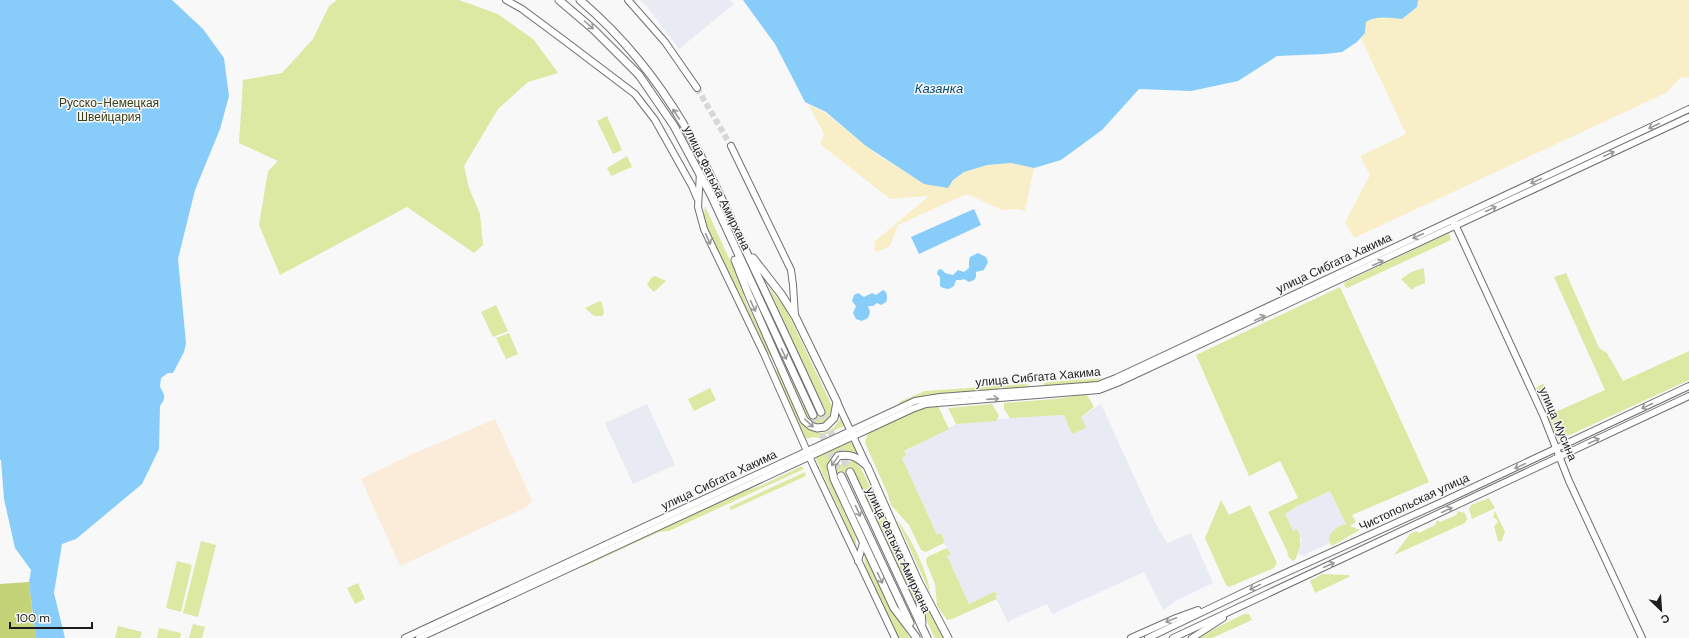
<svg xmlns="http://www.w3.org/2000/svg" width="1689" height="638" font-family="'DM Sans',sans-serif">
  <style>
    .built { fill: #e8ebf3 }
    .medical { fill: #fbecd9 }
    .green { fill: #dbe9a3 }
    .forest { fill: #c4d378 }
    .sand { fill: #f8efc9 }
    .water { fill: #88ccf9 }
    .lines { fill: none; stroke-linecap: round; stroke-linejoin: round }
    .secondary-tunnel { stroke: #d7d7d8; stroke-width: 6; stroke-dasharray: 6 3; stroke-linecap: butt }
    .primary-tunnel { stroke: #d7d7d8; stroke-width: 7; stroke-dasharray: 7 3.5; stroke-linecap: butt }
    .secondary-casing { stroke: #6e6f70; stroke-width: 8 }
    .primary-casing { stroke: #6e6f70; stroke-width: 9 }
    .secondary { stroke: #fff; stroke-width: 6 }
    .primary { stroke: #fff; stroke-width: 7 }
    .oneway { stroke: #99999a }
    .labels { text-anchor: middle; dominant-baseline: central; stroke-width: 3; stroke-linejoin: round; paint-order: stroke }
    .park-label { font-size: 12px; fill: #393f18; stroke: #f8f8f9 }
    .street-label { font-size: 12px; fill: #1d1d1e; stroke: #f8f8f9 }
    .water-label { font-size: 13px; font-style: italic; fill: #024d71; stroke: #f8f8f9 }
  </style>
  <rect width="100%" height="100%" fill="#f8f8f9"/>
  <!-- built -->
  <g class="built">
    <polygon points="640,0 729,0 734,4 679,49 646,5"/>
    <polygon points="647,404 675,465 633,484 605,423"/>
    <polygon points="1101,404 1155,522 1167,543 1191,533 1213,583 1177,600 1163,610 1144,572 1052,614 1047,604 1011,620 1008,623 995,596 998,594 994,592 969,604 947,556 951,553 944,543 944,540 941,533 937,535 902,458 906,456 904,452 956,424 1010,418 1064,415 1072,434 1081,417"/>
    <polygon points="1330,491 1346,524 1334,530 1329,539 1330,543 1306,554 1304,556 1298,554 1302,539 1293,531 1284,514 1295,507"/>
  </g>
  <!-- medical -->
  <polygon class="medical" points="495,419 532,500 531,503 525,508 400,566 361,479 408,456"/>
  <!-- green -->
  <g class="green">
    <polygon points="337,0 459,0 498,14 534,40 558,73 528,82 498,109 464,166 469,188 480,214 483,245 474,253 407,207 280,275 259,225 268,171 278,161 239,143 243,80 282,73 313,39 329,6"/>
    <polygon points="607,116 622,150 613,154 597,121"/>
    <polygon points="627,156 632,167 611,176 607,168"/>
    <polygon points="705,206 733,267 747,304 774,359 765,351 762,345 708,229 704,216"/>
    <polygon points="1449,233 1451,240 1347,288 1345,287 1344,284 1345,282"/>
    <polygon points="1424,268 1425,283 1415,287 1412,290 1401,279 1411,272"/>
    <polygon points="1566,273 1599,348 1607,353 1623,381 1689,351 1689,380 1561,439 1557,437 1548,418 1551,414 1605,390 1554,277"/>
    <polygon points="655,276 666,281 654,292 647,285 651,278"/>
    <polygon points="768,286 786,309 832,406 830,418 822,424 812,423 807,417 751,298 752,295 809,417 825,410"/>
    <path d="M1340,287L1429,482L1352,515L1356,522L1350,526L1360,530L1332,546C1323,535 1337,526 1346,524L1330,491L1295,507V508L1285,514L1293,531L1297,529C1303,542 1300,548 1295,560L1293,561L1287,555L1288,553L1268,512L1298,498L1280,461L1249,476L1196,355Z"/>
    <polygon points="600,301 602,303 604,313 602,316 594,316 585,308"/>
    <polygon points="496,305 508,331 493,337 481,312"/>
    <polygon points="509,333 518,354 506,359 496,338"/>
    <path d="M771,365L779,373L807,428C816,434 826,435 834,427C837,424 838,421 841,419L844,426L818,438L813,437L806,439Z"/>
    <path d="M1102,378C1091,387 1058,385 1044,386V383L1050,382Z"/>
    <polygon points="1024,384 1029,385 1030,387 927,395 900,405 899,402 925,391"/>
    <polygon points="1542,384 1544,384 1553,403 1553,409 1547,411 1536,388"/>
    <polygon points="710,388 716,400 694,411 688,399"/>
    <polygon points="1083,395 1087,395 1094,407 1081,417 1086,428 1072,434 1064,415 1010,418 1004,409 1004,403 1055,399"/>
    <polygon points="992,404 999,416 996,421 956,424 948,408"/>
    <polygon points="931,406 938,406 949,429 904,451 906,456 902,458 937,535 941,533 944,540 944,543 926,552 921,550 909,525 891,505 887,492 865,443 868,431 886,420"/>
    <polygon points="849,442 852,443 857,453 846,452 828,465 827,473 855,536 857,549 816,459 817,456"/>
    <polygon points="846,461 855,462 861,468 885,519 888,532 913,585 916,604 853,470 837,478 901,611 896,605 836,476 836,469 841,464"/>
    <polygon points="802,466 804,469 669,531 659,532 583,567 583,565 742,491 758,487"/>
    <polygon points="805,472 806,476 731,510 729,507"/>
    <polygon points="1489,498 1495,508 1472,519 1469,509 1471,505"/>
    <polygon points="1221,500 1229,515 1250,505 1277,563 1274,568 1229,587 1226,585 1205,538"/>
    <polygon points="1458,511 1465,513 1467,519 1465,523 1394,555 1410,534 1416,531 1419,533 1435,525 1437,520 1440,522 1456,515"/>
    <polygon points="1495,511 1505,532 1501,542 1498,541 1494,526 1498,522 1496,519 1493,517"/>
    <path d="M897,520C910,536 928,572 930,593Z"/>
    <polygon points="201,541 216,545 198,617 183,613"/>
    <polygon points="947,548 951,554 947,556 969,604 994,592 998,594 995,596 997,599 952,619 947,620 937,606 935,584 926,562 927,557"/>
    <polygon points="864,552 891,607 910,638 899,638 865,566"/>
    <polygon points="177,561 192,565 181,612 166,608"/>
    <polygon points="1322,574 1349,575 1349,577 1315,593 1310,581"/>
    <polygon points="358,583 365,599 355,604 347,588"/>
    <path d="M924,600L943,638H935C928,626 924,614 924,600Z"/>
    <polygon points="1244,614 1249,614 1252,620 1212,638 1199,638 1216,628"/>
    <polygon points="193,624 205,627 202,638 189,638"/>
    <polygon points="118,626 142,632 140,638 115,638"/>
    <polygon points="159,628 181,633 180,638 157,638"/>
  </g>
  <!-- forest -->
  <polygon class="forest" points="29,582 36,638 0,638 0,584"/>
  <!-- sand -->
  <g class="sand">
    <path d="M1418,0H1689V78L1681,77L1666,93L1354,238L1345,222L1370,175L1360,156L1406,134L1361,38L1365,33L1366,22C1377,15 1390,18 1402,19L1417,7Z"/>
    <polygon points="808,104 827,114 875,153 924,184 953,180 964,172 987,165 1011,163 1034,168 1025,211 1017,209 1002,210 969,195 964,195 898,225 890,246 878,252 875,250 874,242 929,196 890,199 820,144 824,134"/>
  </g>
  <!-- water -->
  <g class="water">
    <path d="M0,0H172L203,29L224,58L229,96L220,129L195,190L178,259L186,343L184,352L173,373H168L161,378L160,387C165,395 166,398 160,406L159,449L142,484L76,539L62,544L54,593L65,638H36L29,582L31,570L15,548L4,499L1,460H0Z"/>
    <path d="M743,0H1418L1417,7L1402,19C1390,18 1377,15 1366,22L1365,33L1357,42L1342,52L1325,54L1277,56L1238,81L1191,91L1139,89L1102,130L1061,160L1034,168L1011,163L987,165L964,172L953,180L948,188L924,184L866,146L826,112L805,102L775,44Z"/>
    <polygon points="974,209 981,225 919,254 911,237"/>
    <polygon points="978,253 986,257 988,262 984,270 976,272 976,277 974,280 969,282 964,279 961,280 956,280 954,286 949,289 943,288 940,286 940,277 937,274 938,270 941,269 945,273 953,275 958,270 964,272 969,268 969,261 970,257"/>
    <path d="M883,290C887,291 888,298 886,302L881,305L877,303L873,306H868L870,312L868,318L862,321L856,319L853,313L856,306L852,301L854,295L858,293L864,297L872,293L876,295Z"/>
  </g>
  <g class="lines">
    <!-- secondary-tunnel -->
    <polyline class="secondary-tunnel" points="697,88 731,146"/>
    <!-- primary-tunnel -->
    <g class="primary-tunnel">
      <polyline points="821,412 850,472"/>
      <polyline points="813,415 841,476"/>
    </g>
    <defs>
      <g id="secondary">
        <polyline points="506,0 522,9 565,41 635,94 655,120 692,186 697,198"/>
        <polyline points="628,0 665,42 697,88"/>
        <polyline points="731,146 791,270 793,285 795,316"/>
        <polyline points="700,173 698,207 704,229 764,354 814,467 895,638"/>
        <polyline points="1454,222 1543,415 1569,481 1642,638"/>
        <polyline points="837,402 867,466"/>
        <polyline points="858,561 863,543"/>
        <polyline points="405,638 915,401 940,397 1098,385 1116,378 1689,109"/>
        <polyline points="419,638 912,409 926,404 1099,390 1117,383 1689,117"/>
        <polyline points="1131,638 1176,618 1198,610"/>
        <polyline points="1148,638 1261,584 1442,502 1689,386"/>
        <polyline points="1173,638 1689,396"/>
        <polyline points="1192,638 1223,618"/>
      </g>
      <g id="primary">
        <polyline points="559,0 593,29 639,75 674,126 711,195 813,415"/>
        <path d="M580,0C621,35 657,79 684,125C707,165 725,206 744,247C770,302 796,357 821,412"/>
        <polyline points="735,260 748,293 804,420 811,426 817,428 825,427 834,418 837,402 795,316 781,294 753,258"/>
        <polyline points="850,472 927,638"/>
        <polyline points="841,476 910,623"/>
        <polyline points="918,585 922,623"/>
        <path d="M916,637L894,608L834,479L831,466L838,456C851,453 858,458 867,466L918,581L948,638"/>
      </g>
    </defs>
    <!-- secondary casing -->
    <use href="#secondary" class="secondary-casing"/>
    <!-- primary casing -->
    <use href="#primary" class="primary-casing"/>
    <!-- secondary -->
    <use href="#secondary" class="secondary"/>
    <!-- primary -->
    <use href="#primary" class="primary"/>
  </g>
  <!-- one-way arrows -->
  <defs><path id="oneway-shaft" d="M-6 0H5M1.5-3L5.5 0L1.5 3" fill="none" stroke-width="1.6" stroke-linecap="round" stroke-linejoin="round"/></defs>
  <g class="oneway">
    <use href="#oneway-shaft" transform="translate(589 25) rotate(42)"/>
    <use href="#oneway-shaft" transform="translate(676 114) rotate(-123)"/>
    <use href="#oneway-shaft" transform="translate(1654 126) rotate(155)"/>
    <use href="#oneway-shaft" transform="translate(1609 154) rotate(-25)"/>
    <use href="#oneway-shaft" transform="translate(1536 181) rotate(155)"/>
    <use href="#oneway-shaft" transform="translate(1491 209) rotate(-25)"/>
    <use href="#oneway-shaft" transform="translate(1418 236) rotate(155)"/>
    <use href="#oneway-shaft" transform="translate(708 239) rotate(66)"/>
    <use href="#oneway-shaft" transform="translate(1378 263) rotate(-25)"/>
    <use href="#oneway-shaft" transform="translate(753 306) rotate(65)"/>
    <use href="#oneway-shaft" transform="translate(1260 318) rotate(-25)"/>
    <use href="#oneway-shaft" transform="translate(784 354) rotate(65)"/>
    <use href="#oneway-shaft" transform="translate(993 399) rotate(-4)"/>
    <use href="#oneway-shaft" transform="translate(1647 406) rotate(155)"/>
    <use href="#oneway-shaft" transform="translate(809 423) rotate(42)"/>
    <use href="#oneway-shaft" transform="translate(1594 441) rotate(-25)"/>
    <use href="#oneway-shaft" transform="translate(835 461) rotate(126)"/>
    <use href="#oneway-shaft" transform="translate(1520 466) rotate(155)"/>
    <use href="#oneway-shaft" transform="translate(1447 510) rotate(-25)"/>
    <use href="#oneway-shaft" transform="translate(858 511) rotate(65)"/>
    <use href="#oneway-shaft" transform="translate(1329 565) rotate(-24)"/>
    <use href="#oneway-shaft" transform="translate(880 578) rotate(64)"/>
    <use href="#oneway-shaft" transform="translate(1255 587) rotate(154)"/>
    <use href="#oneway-shaft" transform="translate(1171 620) rotate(158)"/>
  </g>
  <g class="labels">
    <!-- park labels -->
    <g class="park-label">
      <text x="109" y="103">Русско-Немецкая<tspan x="109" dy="14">Швейцария</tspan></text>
    </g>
    <!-- street labels -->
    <g class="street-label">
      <text transform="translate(717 188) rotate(64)">улица Фатыха Амирхана</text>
      <text transform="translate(1334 263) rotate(-25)">улица Сибгата Хакима</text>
      <text transform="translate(1038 377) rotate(-5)">улица Сибгата Хакима</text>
      <text transform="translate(1558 424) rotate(67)">улица Мусина</text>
      <text transform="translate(719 480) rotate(-25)">улица Сибгата Хакима</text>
      <text transform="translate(1414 502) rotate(-25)">Чистопольская улица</text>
      <text transform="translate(898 550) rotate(65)">улица Фатыха Амирхана</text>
    </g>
    <!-- water labels -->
    <g class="water-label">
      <text x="939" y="88">Казанка</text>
    </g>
  </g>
  <!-- north arrow -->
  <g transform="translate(1661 610) rotate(155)" stroke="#f8f8f9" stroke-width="3" paint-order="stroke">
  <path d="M0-3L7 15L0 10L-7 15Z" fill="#1d1d1e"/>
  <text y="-6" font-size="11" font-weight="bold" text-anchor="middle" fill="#1d1d1e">С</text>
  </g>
  <!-- scale -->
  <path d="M10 622v6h82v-6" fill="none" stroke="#1d1d1e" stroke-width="2"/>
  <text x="16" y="622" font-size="12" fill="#1d1d1e" stroke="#f8f8f9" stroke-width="3" paint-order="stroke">100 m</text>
</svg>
